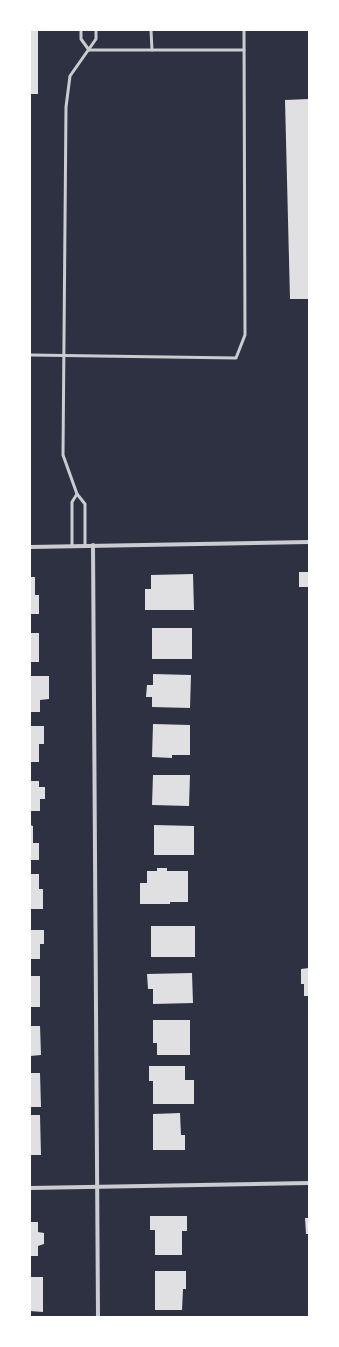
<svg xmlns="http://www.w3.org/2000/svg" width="339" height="1347" font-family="Rubik,sans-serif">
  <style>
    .building { fill: #e0e0e3 }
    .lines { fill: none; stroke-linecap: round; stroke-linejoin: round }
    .service { stroke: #caccd0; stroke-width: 3 }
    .minor { stroke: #caccd0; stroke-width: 4 }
  </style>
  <rect width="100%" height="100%" fill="#2d3142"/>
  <!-- building -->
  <g class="building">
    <rect x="30" y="30" width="8" height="64"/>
    <polygon points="309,99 309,299 290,299 285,100"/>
    <rect x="299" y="572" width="10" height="15"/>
    <polygon points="193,574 194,610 145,610 145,589 151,589 151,575"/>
    <polygon points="30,577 35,577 35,595 39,595 39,614 30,614"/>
    <rect x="152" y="628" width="40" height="31"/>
    <rect x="30" y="633" width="9" height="29"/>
    <polygon points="153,674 191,675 190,708 152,707 152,697 146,697 147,685 153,685"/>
    <polygon points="30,676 49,676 49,699 40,700 40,712 30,712"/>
    <polygon points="153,724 190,725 190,755 172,755 172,758 152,757"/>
    <polygon points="30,726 44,726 44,744 39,744 39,762 30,762"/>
    <polygon points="153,775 190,775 189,806 152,805"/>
    <polygon points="30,781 39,781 39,787 45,787 45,799 40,799 40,811 30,811"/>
    <polygon points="30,825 33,826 33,843 39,843 39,860 30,860"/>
    <polygon points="154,825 194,826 194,855 154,855"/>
    <polygon points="157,868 167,868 167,871 188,871 188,902 170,902 170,904 140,904 140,883 147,883 147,871 157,871"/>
    <polygon points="30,874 39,874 39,889 43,889 43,909 30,909"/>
    <rect x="151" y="926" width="44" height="31"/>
    <polygon points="30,930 44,930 44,944 40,944 40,959 30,959"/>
    <polygon points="309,968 309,996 304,996 304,984 301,984 301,969"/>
    <polygon points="192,973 193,1003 153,1004 153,989 148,989 147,974"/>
    <rect x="30" y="976" width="10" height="31"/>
    <polygon points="153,1020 190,1020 190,1055 157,1055 157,1043 153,1043"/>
    <polygon points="30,1026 40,1026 41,1055 30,1056"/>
    <polygon points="149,1066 185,1066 185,1080 194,1080 194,1104 153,1104 153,1081 149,1081"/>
    <polygon points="30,1073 40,1073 41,1107 30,1107"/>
    <polygon points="180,1113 181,1135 185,1135 185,1150 153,1150 153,1114"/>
    <polygon points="30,1115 40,1115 41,1155 30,1155"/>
    <polygon points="150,1216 187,1216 187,1231 182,1231 182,1255 155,1255 155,1230 150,1230"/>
    <polygon points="305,1218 309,1218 309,1234 306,1234"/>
    <polygon points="30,1222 38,1222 38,1232 44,1233 44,1244 38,1246 38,1256 30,1256"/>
    <polygon points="155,1271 186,1271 186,1289 183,1289 182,1310 155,1310"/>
    <polygon points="30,1277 43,1277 43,1312 30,1311"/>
  </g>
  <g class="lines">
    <!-- service -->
    <g class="service">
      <polyline points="81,30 81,39 89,50"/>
      <polyline points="151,30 152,50 244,50"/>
      <polyline points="89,50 152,50"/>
      <polyline points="30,355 236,358 245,335 244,30"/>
      <polyline points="72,546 72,502 77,494"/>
      <polyline points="85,546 85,504 77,494 63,455 66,107 70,76 96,39 96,30"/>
    </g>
    <!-- minor -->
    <g class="minor">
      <polyline points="93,545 98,1317"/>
      <polyline points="30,547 309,542"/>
      <polyline points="30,1188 309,1183"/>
    </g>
  </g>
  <!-- border -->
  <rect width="339" height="1347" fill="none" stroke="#ffffff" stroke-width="62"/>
</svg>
